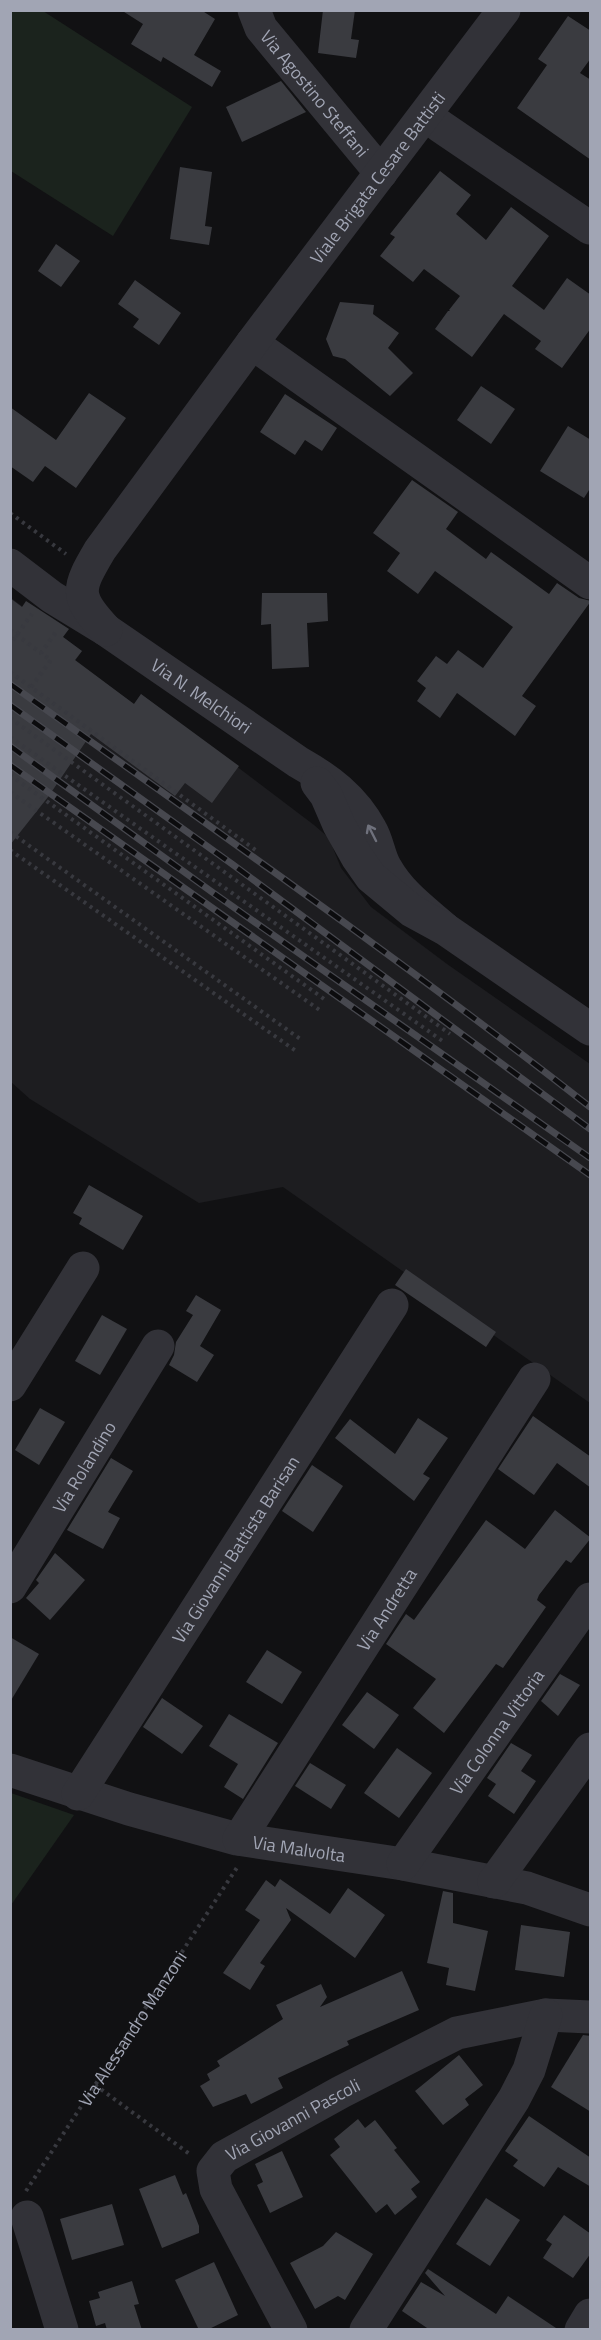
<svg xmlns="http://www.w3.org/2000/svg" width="601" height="2340" font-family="'Titillium Web',sans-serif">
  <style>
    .built { fill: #1d1d20 }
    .green { fill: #1b231d }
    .building { fill: #3a3b40 }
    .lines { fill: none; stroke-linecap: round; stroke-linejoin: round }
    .path { stroke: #38393f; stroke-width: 4; stroke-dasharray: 3 4.5; stroke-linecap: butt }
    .minor { stroke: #323238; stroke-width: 33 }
    .rail-casing { stroke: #47484f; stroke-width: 7 }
    .rail { stroke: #0c0c0e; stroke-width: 4.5; stroke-dasharray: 14; stroke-linecap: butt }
    .oneway { stroke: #6f717c }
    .labels { text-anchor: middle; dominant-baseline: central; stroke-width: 5; stroke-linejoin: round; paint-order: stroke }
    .street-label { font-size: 18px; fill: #a1a5b4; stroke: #0c0c0e }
  </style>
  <rect width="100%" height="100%" fill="#111113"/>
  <!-- built -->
  <polygon class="built" points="11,598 82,651 75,661 134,704 141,694 314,825 329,838 341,868 371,907 447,964 590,1064 590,1403 283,1187 199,1203 30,1099 11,1082"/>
  <!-- green -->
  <g class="green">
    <polygon points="10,11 43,11 192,107 113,236 11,171"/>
    <polygon points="11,1793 74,1815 11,1905 10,1793"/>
  </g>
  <!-- building -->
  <g class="building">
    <polygon points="121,10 201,10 215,19 194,55 221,71 212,87 163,57 161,62 131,44 143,24"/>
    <polygon points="323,10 355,10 351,39 359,40 356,58 318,53"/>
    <polygon points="568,16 591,31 591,58 580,73 591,80 591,160 517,108 547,65 538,59"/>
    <polygon points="281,81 306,112 242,142 226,107"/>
    <polygon points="180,167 212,172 205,226 212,227 209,245 170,239"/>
    <polygon points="440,171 471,195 456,214 486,240 511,207 549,236 512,286 544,310 567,278 591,295 591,328 562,368 535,349 541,341 504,314 472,357 435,329 448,311 450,311 449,310 460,296 424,269 413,282 380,256 395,237 390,234"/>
    <polygon points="56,244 80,261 61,287 38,271"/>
    <polygon points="135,280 181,313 159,345 133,327 139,319 118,304"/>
    <polygon points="340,302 374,305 373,314 399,333 388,348 413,373 390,396 345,359 333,356 326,339"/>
    <polygon points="481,386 515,409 491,444 457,420"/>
    <polygon points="89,393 126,418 76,488 45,466 33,482 10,466 10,407 56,440"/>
    <polygon points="285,394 337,428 322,451 305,440 295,455 260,432"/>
    <polygon points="568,426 591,440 591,487 584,498 540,471"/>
    <polygon points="412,480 458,512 446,529 486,559 491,552 549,594 557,583 579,598 591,601 522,696 536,706 515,736 457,693 440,718 417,701 426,688 417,681 436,656 447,664 458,650 483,668 513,627 435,571 418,594 387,571 400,553 373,533"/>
    <polygon points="262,593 327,593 328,621 307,623 309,667 272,669 271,624 261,625"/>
    <polygon points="10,598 22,607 26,601 69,629 63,637 82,651 75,660 134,704 141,694 239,766 212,803 185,783 175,796 91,734 48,797 10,845"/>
    <polygon points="89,1185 143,1216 123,1250 79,1224 82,1218 73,1213"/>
    <polygon points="406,1269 496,1332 486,1347 395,1285"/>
    <polygon points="196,1295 221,1310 200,1346 214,1355 197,1382 169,1365 174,1355 176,1342 193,1315 186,1311"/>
    <polygon points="102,1315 127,1329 100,1375 75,1361"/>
    <polygon points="40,1408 65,1422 39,1465 15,1450"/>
    <polygon points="533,1416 591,1457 591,1488 557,1463 534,1495 498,1469"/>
    <polygon points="418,1418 448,1438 423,1474 430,1478 414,1501 335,1438 350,1419 395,1454"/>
    <polygon points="111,1458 133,1471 108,1512 120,1518 103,1549 67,1530"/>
    <polygon points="312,1465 343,1486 313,1532 282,1511"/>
    <polygon points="555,1510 591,1538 571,1563 566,1560 539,1595 537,1600 546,1607 503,1668 496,1664 444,1733 413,1708 436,1679 386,1644 406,1614 414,1620 486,1520 525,1549"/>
    <polygon points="55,1553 85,1580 50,1620 26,1598 39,1583 36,1580"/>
    <polygon points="10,1637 39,1654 10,1702"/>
    <polygon points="267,1650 302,1672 282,1704 246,1682"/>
    <polygon points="560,1674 580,1685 558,1716 541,1701"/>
    <polygon points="367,1692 399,1715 374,1749 342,1725"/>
    <polygon points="162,1698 203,1726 182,1754 143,1727"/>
    <polygon points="229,1714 278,1743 243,1799 224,1787 238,1764 209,1746"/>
    <polygon points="511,1743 532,1755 521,1771 536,1781 514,1814 488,1796 496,1784 487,1778"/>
    <polygon points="397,1748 432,1773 399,1818 364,1793"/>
    <polygon points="310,1763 346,1785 331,1809 295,1786"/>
    <polygon points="280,1879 330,1914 348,1888 385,1915 355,1958 286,1908 291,1920 260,1963 265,1966 250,1990 223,1973 260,1920 245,1910 266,1880 275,1887"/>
    <polygon points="443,1891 453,1893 453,1923 488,1931 475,1991 446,1985 449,1968 427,1963"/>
    <polygon points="521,1925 570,1932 564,1977 515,1970"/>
    <polygon points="402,1971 419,2010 347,2041 349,2045 278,2078 283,2088 251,2104 246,2094 213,2107 200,2086 210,2080 207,2074 220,2066 217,2061 283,2019 276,2005 321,1984 327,1997 320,2007"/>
    <polygon points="583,2035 591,2036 591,2112 551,2087"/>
    <polygon points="459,2055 483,2085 465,2099 469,2105 443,2125 415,2091"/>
    <polygon points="529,2116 591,2158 591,2187 558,2167 544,2187 513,2166 518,2160 505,2151"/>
    <polygon points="358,2119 365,2128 375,2120 397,2148 394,2150 420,2182 411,2189 417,2197 395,2215 387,2204 376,2213 330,2155 340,2147 334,2139"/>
    <polygon points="282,2151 303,2197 270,2213 257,2185 263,2182 255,2164"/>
    <polygon points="175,2175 183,2195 186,2193 199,2226 199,2233 162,2248 139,2189"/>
    <polygon points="486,2198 520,2220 490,2266 456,2244"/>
    <polygon points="112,2204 124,2245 72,2260 60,2219"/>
    <polygon points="564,2215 591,2234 591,2253 573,2278 543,2258 552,2244 546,2240"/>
    <polygon points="336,2232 373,2254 345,2300 338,2296 315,2309 290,2263 323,2246"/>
    <polygon points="214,2262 238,2315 207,2330 199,2330 175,2280"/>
    <polygon points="428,2269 496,2314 508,2296 559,2330 430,2330 402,2311 421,2282 445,2296 425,2273"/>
    <polygon points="132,2281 139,2304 134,2305 142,2330 107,2330 105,2323 96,2326 89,2301 100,2298 98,2292"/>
  </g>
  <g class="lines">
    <!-- path -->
    <g class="path">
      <polyline points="10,513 66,554"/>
      <polyline points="10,630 41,653"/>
      <polyline points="13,640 32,614"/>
      <polyline points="10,672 257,851"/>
      <polyline points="31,687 51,660 41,653 56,632"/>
      <polyline points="10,718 450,1034"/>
      <polyline points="10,737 444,1042"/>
      <polyline points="10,775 327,1001"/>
      <polyline points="10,792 321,1011"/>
      <polyline points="10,832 303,1041"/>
      <polyline points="10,850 296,1051"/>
      <polyline points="10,1103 10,1105"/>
      <polyline points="95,2085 191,2155"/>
      <path id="s1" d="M26,2191L238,1866"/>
    </g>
    <!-- minor -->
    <g class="minor">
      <path id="s2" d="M254,10L261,28L381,173"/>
      <polyline points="426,115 440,126 590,228"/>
      <polyline points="252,343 590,583"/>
      <path id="s3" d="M10,565L52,597L106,630L298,762C328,779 354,798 371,830C378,842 379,857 386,868C400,893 422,909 444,928"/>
      <path id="s4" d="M106,630C74,596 77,589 100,550L252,343L504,10"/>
      <polyline points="317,783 326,795 339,825 357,857 371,877 412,911 445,929 590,1029"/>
      <polyline points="10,1385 83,1268"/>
      <path id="s5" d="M10,1587L158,1346"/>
      <path id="s6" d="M10,1770L129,1809L237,1839L403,1864L527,1888L590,1910"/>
      <path id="s7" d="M78,1794L392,1305"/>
      <path id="s8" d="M239,1839L534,1379"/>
      <path id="s9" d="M403,1864L590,1599"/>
      <polyline points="494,1882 590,1749"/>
      <polyline points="27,2217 62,2330"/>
      <path id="s10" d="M291,2330L216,2189L213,2171L224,2157L341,2092L457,2033L546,2015L590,2017"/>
      <polyline points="366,2330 514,2099 529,2070 546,2015"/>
      <polyline points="581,2330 590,2315"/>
    </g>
    <defs>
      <g id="rail">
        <path d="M10,684C205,823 402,960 590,1107"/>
        <polyline points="10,705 232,864 590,1129"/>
        <polyline points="10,746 212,892 590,1158"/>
        <polyline points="10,765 590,1175"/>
      </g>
    </defs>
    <!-- rail casing -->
    <use href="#rail" class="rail-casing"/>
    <!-- rail -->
    <use href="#rail" class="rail"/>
  </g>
  <!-- one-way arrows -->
  <defs><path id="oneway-shaft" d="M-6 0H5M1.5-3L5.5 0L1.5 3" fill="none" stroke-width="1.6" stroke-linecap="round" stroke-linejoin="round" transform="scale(1.5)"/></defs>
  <use class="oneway" href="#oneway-shaft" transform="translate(372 833) rotate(-117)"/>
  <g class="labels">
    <!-- street labels -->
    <g class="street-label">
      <text stroke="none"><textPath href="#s2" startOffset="104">Via Agostino Steffani</textPath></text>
      <text stroke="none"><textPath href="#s4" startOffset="556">Viale Brigata Cesare Battisti</textPath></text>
      <text stroke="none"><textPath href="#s3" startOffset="232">Via N. Melchiori</textPath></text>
      <text stroke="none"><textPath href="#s5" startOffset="141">Via Rolandino</textPath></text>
      <text stroke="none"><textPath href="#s7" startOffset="291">Via Giovanni Battista Barisan</textPath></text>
      <text stroke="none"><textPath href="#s8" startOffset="273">Via Andretta</textPath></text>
      <text stroke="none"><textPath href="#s9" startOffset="162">Via Colonna Vittoria</textPath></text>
      <text stroke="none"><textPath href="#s6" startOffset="300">Via Malvolta</textPath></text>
      <text stroke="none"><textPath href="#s1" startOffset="194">Via Alessandro Manzoni</textPath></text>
      <text stroke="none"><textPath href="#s10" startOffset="274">Via Giovanni Pascoli</textPath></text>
    </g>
  </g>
  <!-- border -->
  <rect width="601" height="2340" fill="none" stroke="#a1a5b4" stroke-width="24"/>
</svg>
